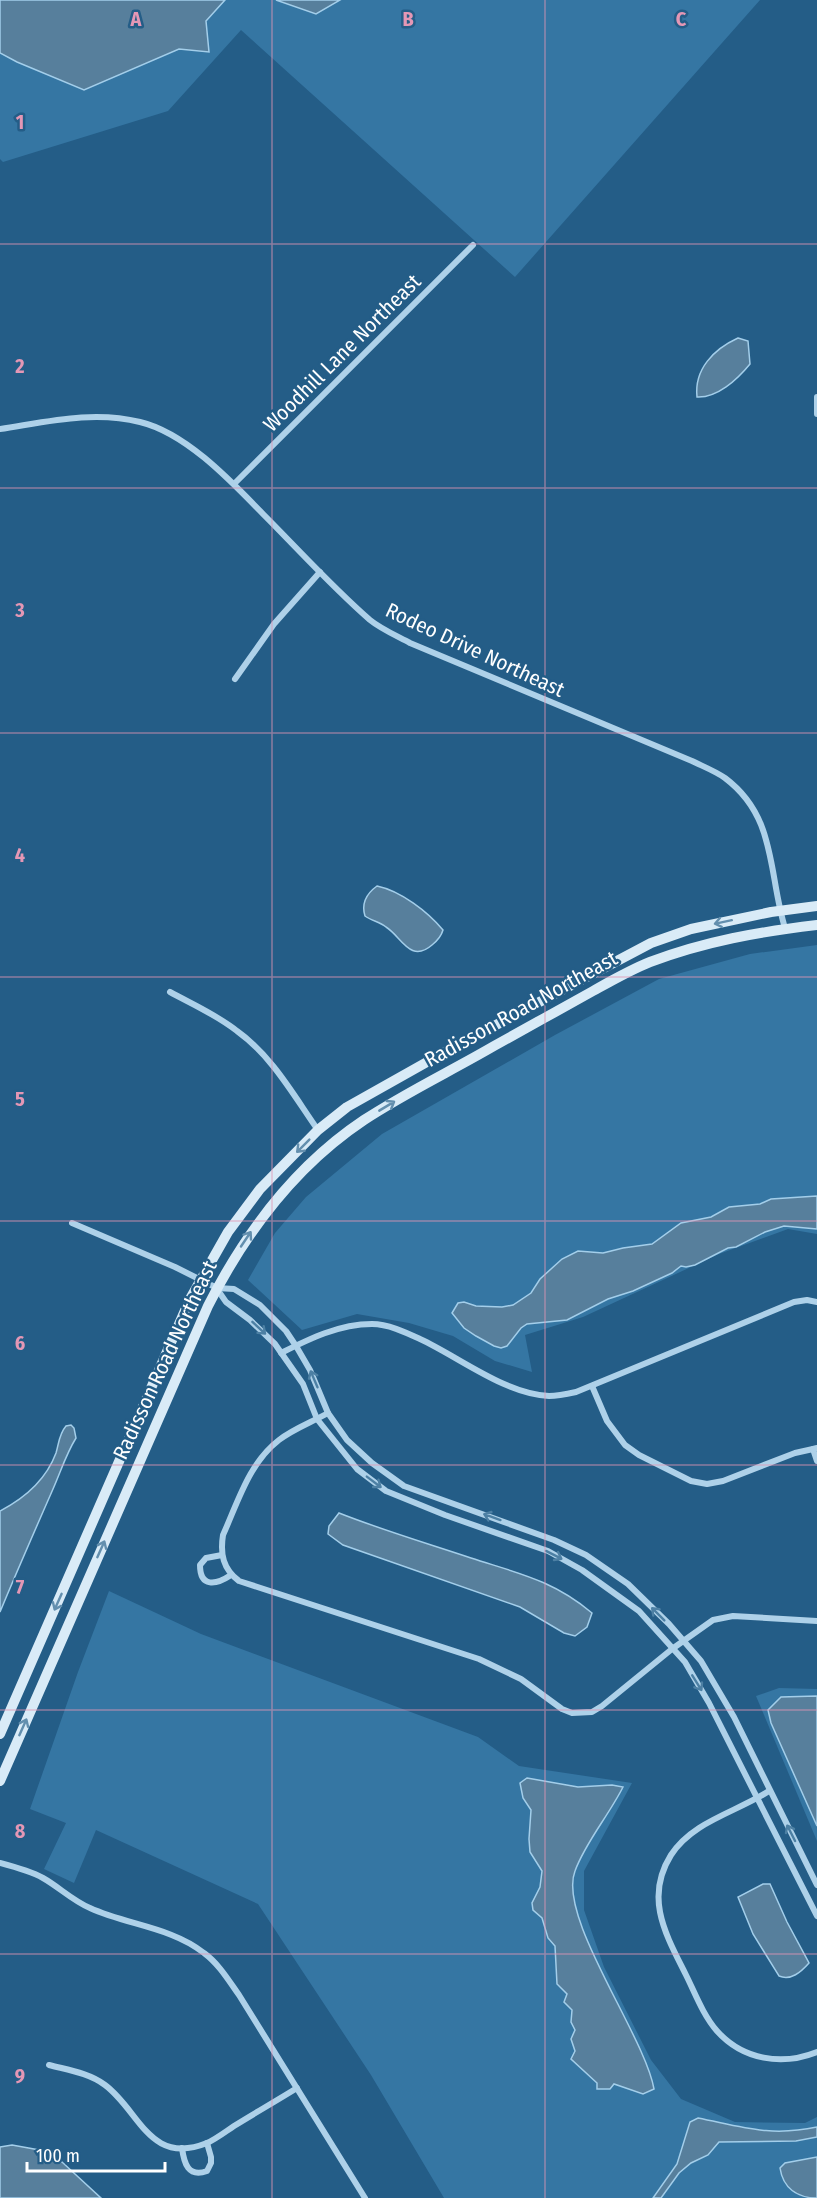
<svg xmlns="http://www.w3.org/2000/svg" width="817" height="2198" font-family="'Fira Sans Condensed',sans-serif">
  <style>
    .green { fill: #3576a3 }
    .water { fill: #577f9c; stroke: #a3ceea; stroke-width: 1.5 }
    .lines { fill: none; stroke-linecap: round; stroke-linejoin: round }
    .minor { stroke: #aed1e9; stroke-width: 6 }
    .secondary { stroke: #d9ebf7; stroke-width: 10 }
    .oneway { stroke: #638fae }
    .oneway2 { stroke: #4d80a4 }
    .grid { fill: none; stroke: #e497b5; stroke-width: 1.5; stroke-opacity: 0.55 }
    .labels { text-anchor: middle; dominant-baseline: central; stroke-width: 5; stroke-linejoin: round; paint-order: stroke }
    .street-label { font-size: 21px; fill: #fff; stroke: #245d87 }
    .grid-label { font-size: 20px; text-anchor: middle; font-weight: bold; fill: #e497b5; stroke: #245d87; stroke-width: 5; stroke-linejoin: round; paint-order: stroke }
  </style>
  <rect width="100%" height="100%" fill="#245d87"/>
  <!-- green -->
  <g class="green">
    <polygon points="0,0 760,0 515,277 241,30 168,111 3,162 0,159"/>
    <polygon points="817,945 817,1234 788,1229 719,1254 583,1317 525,1335 532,1372 495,1361 453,1336 409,1323 357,1314 302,1330 248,1280 275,1233 306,1197 382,1134 555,1035 659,979 750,954"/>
    <polygon points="109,1591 201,1634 478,1737 519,1766 632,1783 584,1871 584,1910 604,1967 651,2060 681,2099 735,2122 805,2123 817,2117 817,2198 444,2198 371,2075 258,1904 96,1830 74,1883 44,1869 66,1823 30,1809 78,1672"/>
    <polygon points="779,1688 817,1689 817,1841 756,1696"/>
  </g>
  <!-- water -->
  <g class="water">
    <polygon points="0,0 225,0 206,21 209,52 179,49 84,90 17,62 0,53"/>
    <polygon points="276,0 340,0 316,14"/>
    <path d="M738,338L748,341L750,364C737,380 717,398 697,397C694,369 714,349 738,338Z"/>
    <path d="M377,886C401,891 428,912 443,930C441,937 437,941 432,945C410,964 401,936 386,927C380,922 372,921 365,916C361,903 366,894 377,886Z"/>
    <polygon points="817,1196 817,1229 784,1226 765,1232 736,1247 728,1248 695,1265 686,1267 681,1266 672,1273 633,1291 608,1299 567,1320 527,1324 521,1328 507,1346 501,1348 494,1346 476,1336 464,1328 452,1313 458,1303 464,1302 476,1306 502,1307 513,1305 531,1293 540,1279 562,1259 578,1251 603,1253 623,1248 652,1244 681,1223 711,1217 729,1207 760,1204 771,1199"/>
    <path d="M71,1425L74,1428L76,1438C66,1454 61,1471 53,1489C35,1530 17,1571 0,1612V1511C25,1498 46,1480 56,1453C59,1443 59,1434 66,1426Z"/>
    <path d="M339,1513C382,1530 426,1543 471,1558C517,1573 553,1580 592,1613L587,1627L575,1636L564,1633L520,1607L343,1545L328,1534L329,1526Z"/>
    <polygon points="817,1696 817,1826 771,1723 768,1710 781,1697"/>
    <path d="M527,1778L578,1787L612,1785L623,1787C609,1815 585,1843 575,1871C557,1917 645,2036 654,2089L643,2094L614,2084L610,2089H597V2083L571,2059L575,2051L571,2039L575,2030L571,2022L572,2010L564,2002L567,1994L557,1984L555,1946L548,1938L542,1918L533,1910L532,1903L540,1887L542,1871L530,1852L529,1839L531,1810L523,1798L520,1783Z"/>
    <path d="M763,1884H770L787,1922L809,1963C801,1972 791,1981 779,1976L753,1934L738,1897Z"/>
    <path d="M698,2118C743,2127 770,2137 817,2127V2137L796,2141L719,2142L708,2155L691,2163L679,2173L661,2198H653L677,2164L690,2122Z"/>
    <polygon points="12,2145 45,2151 62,2162 101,2198 0,2198 0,2147"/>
    <path d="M817,2157V2198C797,2198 783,2188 780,2168L785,2163Z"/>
  </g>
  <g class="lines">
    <!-- minor -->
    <g class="minor">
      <polyline points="817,397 817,414"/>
      <path d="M0,429C46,422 93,410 140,422C186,433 231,481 263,514C298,549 332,587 370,620C381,629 397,636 410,643L692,761C702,766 715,771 725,778C777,817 768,873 785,928"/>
      <polyline points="234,484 473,245"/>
      <polyline points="235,679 274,624 320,572"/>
      <path d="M170,992C192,1004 217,1015 237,1031C272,1056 294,1096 318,1130"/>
      <polyline points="72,1223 175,1267 217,1288 234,1289 260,1305 286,1331 296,1346 310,1370 328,1413 347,1440 372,1463 404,1486 554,1540 586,1555 628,1584 669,1624 701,1661 734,1717 817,1885"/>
      <polyline points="217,1289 226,1302 250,1320 275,1344 303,1384 317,1419 357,1469 386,1491 445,1515 548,1551 582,1570 639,1611 685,1662 709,1703 817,1916"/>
      <path d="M281,1353C309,1339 339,1324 372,1324C388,1324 405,1332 420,1339C459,1357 505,1394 549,1396C557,1396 567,1394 576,1392L794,1302L807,1300L817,1302"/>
      <polyline points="592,1386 607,1421 625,1445 639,1455 691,1481 707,1484 723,1481 795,1453 813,1449"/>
      <path d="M328,1413C312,1422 293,1429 279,1440C249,1463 238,1502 223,1535C220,1554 223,1569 239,1581L479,1659L521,1679L562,1709L572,1713L592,1712L602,1706L672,1649L713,1620L733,1616L817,1621"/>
      <polyline points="817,1448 813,1449 817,1461"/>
      <path d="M222,1555L206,1558L200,1565C200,1588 216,1585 231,1575"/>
      <path d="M769,1791C737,1812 693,1821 671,1855C644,1898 666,1935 686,1975C695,1993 703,2015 717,2031C743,2060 782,2066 817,2052"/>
      <path d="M0,1863C15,1867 30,1871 43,1878C59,1887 73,1901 90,1908C127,1925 171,1927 204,1953C219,1964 229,1981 239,1995L365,2198"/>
      <path d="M49,2065C68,2070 89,2073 105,2085C140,2111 149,2166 207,2143C216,2139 225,2132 234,2126C255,2113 276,2101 297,2088"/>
      <path d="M182,2148C184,2163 188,2178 207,2171L211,2163V2157L207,2143"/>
    </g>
    <!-- secondary -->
    <g class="secondary">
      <polyline points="0,1734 190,1299 228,1232 260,1189 318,1130 347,1107 443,1053 651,943 691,929 771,912 817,906"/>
      <path d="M0,1781L208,1306C245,1233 295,1166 364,1120C405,1093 451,1071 494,1046C527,1028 560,1009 593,991C611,981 630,970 650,962C706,941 758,932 817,925"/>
    </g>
  </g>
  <!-- one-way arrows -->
  <defs><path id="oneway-shaft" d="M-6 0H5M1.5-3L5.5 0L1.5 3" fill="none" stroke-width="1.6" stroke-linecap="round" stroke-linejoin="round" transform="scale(1.5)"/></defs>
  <g class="oneway">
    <use href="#oneway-shaft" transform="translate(723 922) rotate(168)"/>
    <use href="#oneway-shaft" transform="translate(387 1106) rotate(-31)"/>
    <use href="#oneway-shaft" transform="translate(303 1146) rotate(135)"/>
    <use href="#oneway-shaft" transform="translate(246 1239) rotate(-56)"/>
    <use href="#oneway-shaft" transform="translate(101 1549) rotate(-66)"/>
    <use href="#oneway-shaft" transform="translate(58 1602) rotate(114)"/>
    <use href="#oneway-shaft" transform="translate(23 1727) rotate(-66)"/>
  </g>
  <g class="oneway2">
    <use href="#oneway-shaft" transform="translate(259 1328) rotate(43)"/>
    <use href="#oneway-shaft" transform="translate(314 1379) rotate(-113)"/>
    <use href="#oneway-shaft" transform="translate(374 1482) rotate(37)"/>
    <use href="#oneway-shaft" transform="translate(492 1517) rotate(-160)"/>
    <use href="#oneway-shaft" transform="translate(554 1555) rotate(27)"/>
    <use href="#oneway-shaft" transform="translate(658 1614) rotate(-135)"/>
    <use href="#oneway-shaft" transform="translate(697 1683) rotate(58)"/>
    <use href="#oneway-shaft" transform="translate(791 1833) rotate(-117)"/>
  </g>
  <!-- grid -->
  <path class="grid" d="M272,0V2198M545,0V2198M0,244H817M0,488H817M0,733H817M0,977H817M0,1221H817M0,1465H817M0,1710H817M0,1954H817"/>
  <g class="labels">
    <!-- street labels -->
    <g class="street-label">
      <text transform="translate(342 353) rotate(-45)">Woodhill Lane Northeast</text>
      <text transform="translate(475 650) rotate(25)">Rodeo Drive Northeast</text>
      <text transform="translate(521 1009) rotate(-29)">Radisson Road Northeast</text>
      <text transform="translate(165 1360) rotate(-65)">Radisson Road Northeast</text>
    </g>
  </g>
  <g class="grid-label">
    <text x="136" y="26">A</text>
    <text x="408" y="26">B</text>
    <text x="681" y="26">C</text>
    <text x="20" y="129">1</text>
    <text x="20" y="373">2</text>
    <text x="20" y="617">3</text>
    <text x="20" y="862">4</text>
    <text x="20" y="1106">5</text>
    <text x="20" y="1350">6</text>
    <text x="20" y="1594">7</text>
    <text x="20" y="1838">8</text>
    <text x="20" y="2083">9</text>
  </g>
  <!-- scale -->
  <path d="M27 2162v9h138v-9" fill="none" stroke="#ffffff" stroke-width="3"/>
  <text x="36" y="2162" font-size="18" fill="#ffffff" stroke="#245d87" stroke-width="4.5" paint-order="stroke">100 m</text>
</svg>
